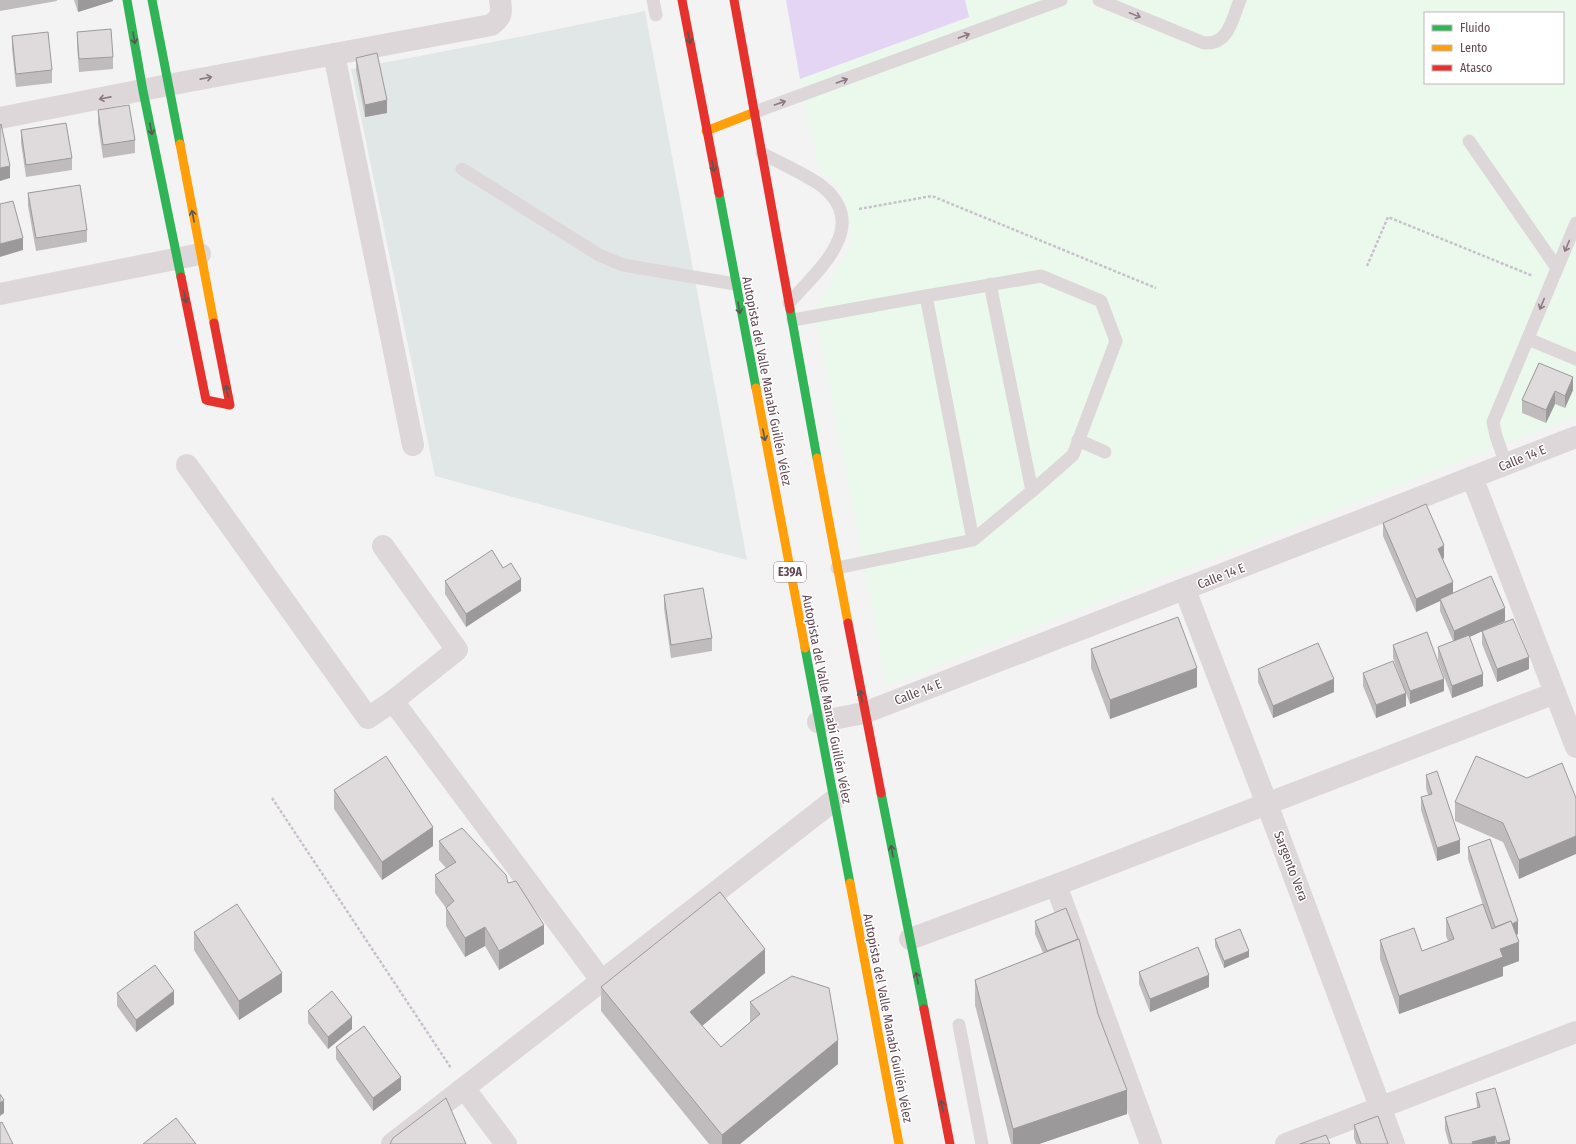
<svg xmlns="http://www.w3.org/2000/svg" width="1576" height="1144" font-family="'Fira Sans Condensed',sans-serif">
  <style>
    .commercial { fill: #e1e7e6 }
    .medical { fill: #eaf9ec; fill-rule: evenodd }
    .green { fill: #e4d5f4 }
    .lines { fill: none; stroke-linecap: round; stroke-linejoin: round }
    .path { stroke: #cabfce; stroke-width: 2.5; stroke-dasharray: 3 2; stroke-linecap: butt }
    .lane { stroke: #ded7da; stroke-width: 13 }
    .street { stroke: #ded7da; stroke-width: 22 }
    .fast { stroke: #30b455; stroke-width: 9 }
    .slow { stroke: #ff9f0a; stroke-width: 9 }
    .jam { stroke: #e5322d; stroke-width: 9 }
    .wall { fill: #c0bcbd }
    .shaded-wall { fill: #9c999a }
    .building { fill: #dfdbdc; stroke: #9c999a }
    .oneway { stroke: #8d7982 }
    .oneway2 { stroke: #5a5752 }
    .labels { text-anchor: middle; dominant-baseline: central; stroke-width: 3; stroke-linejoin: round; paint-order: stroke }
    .shield { fill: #fff; stroke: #917e86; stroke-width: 1 }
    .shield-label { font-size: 12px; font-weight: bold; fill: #624752 }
    .street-label { font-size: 13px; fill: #624752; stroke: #fff }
  </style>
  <rect width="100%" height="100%" fill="#f3f3f3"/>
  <!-- commercial -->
  <polygon class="commercial" points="645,11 747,560 435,476 351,69 524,36"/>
  <!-- medical -->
  <path class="medical" d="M786,0H1012L887,47L1017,0H1576V416L887,685L815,310L853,240L843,192L819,169L800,79ZM1425,13H1563V83H1425Z"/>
  <!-- green -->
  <polygon class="green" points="786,0 965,0 969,17 800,79"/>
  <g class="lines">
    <!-- path -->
    <g class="path">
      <polyline points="859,209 932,196 1156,288"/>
      <polyline points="1367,266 1388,217 1533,276"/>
      <polyline points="272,798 451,1068"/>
    </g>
    <!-- lane -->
    <g class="lane">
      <polyline points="653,0 656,15"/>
      <path d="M1099,0L1204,43C1229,45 1232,19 1240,0"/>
      <polyline points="755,112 1061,0"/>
      <polyline points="1469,141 1557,268"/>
      <path d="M762,153C779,163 808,175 823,187C871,227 817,271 789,303"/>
      <polyline points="462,169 599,255 623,265 735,284"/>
      <polyline points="990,284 1032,491"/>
      <polyline points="793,320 926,296"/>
      <polyline points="1528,339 1576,359"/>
      <polyline points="1078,440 1105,452"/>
      <polyline points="1506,464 1496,436 1493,422 1576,223"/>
      <polyline points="837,568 973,540 1032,491 1073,455 1116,341 1101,301 1041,276 926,296 973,540"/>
      <polyline points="959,1025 982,1144"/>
    </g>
    <!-- street -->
    <g class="street">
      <polyline points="334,54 413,445"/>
      <path d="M0,118L168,85L491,25C502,17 502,13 500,0"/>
      <polyline points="0,294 200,254"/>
      <polyline points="187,465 368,718 393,701 457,650 383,546"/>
      <polyline points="1472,477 1576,747"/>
      <polyline points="1185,590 1267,804 1394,1144"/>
      <polyline points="393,701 601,980"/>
      <polyline points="818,722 864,713 1576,437"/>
      <polyline points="1056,885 1151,1144"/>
      <polyline points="910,939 1056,885 1555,693"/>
      <polyline points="464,1088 506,1144"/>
      <polyline points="392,1144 833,801"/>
      <polyline points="1286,1144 1576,1032"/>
    </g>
    <!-- fast -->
    <g class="fast">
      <polyline points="127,0 143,91 181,277"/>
      <polyline points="152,0 180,144"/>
      <polyline points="719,193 756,388"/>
      <polyline points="790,309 817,458"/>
      <polyline points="805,648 850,883"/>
      <polyline points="881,793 924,1009"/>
    </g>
    <!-- slow -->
    <g class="slow">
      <polyline points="706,131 755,112"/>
      <polyline points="180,144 214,323"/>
      <polyline points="756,388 805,648"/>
      <polyline points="817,458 848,623"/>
      <polyline points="850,883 899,1144"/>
    </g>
    <!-- jam -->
    <g class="jam">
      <polyline points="682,0 719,193"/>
      <polyline points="734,0 790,309"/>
      <polyline points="181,277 206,400 230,405 214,323"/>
      <polyline points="848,623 881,793"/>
      <polyline points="924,1009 950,1144"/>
    </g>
  </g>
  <!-- wall -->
  <g class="wall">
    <polygon points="0,0 57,0 57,1 0,11"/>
    <polygon points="74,0 113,0 113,1 78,12"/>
    <polygon points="77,32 113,57 113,69 79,72 77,45"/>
    <polygon points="12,36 52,70 52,83 16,87 12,49"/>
    <polygon points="356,58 387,113 365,117 356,70"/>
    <polygon points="98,110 135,140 135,153 103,158 98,123"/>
    <polygon points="21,130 72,158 72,170 26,177 21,143"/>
    <polygon points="28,193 87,230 87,242 36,251 28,206"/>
    <polygon points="1539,363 1573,390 1565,408 1555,404 1546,423 1522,413 1522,400"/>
    <polygon points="1383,523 1444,558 1443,559 1453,593 1505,621 1485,630 1529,669 1497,682 1482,644 1482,631 1469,637 1483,686 1452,698 1438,660 1438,647 1453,641 1440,611 1440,601 1416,612 1383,536"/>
    <polygon points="503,568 521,591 466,627 445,594 445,581"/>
    <polygon points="664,595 712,638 712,651 671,658 664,608"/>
    <polygon points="1393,645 1444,691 1410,704 1393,658"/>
    <polygon points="1091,649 1197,687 1110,719 1091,668"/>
    <polygon points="1258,669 1334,692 1273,718 1258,682"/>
    <polygon points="1363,673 1406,706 1376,718 1363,686"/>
    <polygon points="1426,775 1460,853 1437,861 1421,810 1421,797 1428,795 1426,788"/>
    <polygon points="1527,778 1519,879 1503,842 1455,821 1455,802"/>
    <polygon points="334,790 433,846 382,880 334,809"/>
    <polygon points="439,841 508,883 544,944 499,970 485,946 465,957 446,926 446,908 435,893 435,875 446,868 439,860"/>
    <polygon points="1468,847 1518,934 1516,935 1519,961 1503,967 1503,976 1399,1014 1380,959 1380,940 1422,951 1448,941 1446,936 1446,918 1486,914 1468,859"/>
    <polygon points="1035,921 1098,1014 1127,1114 1039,1144 1011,1144 975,1005 975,980 1043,953 1035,934"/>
    <polygon points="194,932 282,992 239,1020 194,950"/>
    <polygon points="1215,939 1249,957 1224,968 1215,946"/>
    <polygon points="1139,972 1209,987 1150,1012 1139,984"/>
    <polygon points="765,973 702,1026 721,1047 750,1022 750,1002 838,1064 740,1144 709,1144 601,1011 601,987"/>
    <polygon points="117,993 174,1004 136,1032 117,1006"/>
    <polygon points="308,1011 352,1029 328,1049 308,1023"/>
    <polygon points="336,1047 401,1090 373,1111 336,1059"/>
    <polygon points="1476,1093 1510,1144 1449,1144 1445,1130 1445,1117 1477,1108"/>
    <polygon points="1354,1125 1388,1144 1356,1144 1354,1138"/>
  </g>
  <!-- shaded-wall -->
  <g class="shaded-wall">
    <polygon points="78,0 113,0 113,1 78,12"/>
    <polygon points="387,100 387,113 365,117 365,105"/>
    <polygon points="10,166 10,178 0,181 0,168"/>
    <polygon points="23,238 23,250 0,257 0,244"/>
    <polygon points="1573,377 1573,390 1565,408 1565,396"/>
    <polygon points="1555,391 1555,404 1546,423 1546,410"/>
    <polygon points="1444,545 1444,558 1438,561 1438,549"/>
    <polygon points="521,579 521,591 466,627 466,614"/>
    <polygon points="1453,582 1453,595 1440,599 1440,601 1416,612 1416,599"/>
    <polygon points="1505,608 1505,621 1454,644 1454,631"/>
    <polygon points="1529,657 1529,669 1497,682 1497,669"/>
    <polygon points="1197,668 1197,687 1110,719 1110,700"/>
    <polygon points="1483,674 1483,686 1452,698 1452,686"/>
    <polygon points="1334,679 1334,692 1273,718 1273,706"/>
    <polygon points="1444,679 1444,691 1410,704 1410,691"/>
    <polygon points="1406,693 1406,706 1376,718 1376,705"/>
    <polygon points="433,827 433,846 382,880 382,862"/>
    <polygon points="1576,836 1576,854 1519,879 1519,860"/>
    <polygon points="1460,840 1460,853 1437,861 1437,848"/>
    <polygon points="1518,921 1518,934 1496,942 1496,929"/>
    <polygon points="544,925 544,944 499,970 499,951"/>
    <polygon points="485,927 485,946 465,957 465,938"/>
    <polygon points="1519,942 1519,961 1503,967 1503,976 1399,1014 1399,996 1500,949"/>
    <polygon points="765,949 765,973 690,1036 690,1012"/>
    <polygon points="1249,951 1249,957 1224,968 1224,961"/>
    <polygon points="282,973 282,992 239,1020 239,1001"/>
    <polygon points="1209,975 1209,987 1150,1012 1150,999"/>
    <polygon points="174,991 174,1004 136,1032 136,1020"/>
    <polygon points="352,1017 352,1029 328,1049 328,1037"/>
    <polygon points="838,1040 838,1064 740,1144 722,1144 722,1135"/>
    <polygon points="401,1077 401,1090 373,1111 373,1098"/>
    <polygon points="1127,1090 1127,1114 1039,1144 1013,1144 1013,1129"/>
    <polygon points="4,1100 4,1113 0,1116 0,1103"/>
    <polygon points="1495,1136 1495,1144 1472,1144 1472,1142"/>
    <polygon points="1510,1140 1510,1144 1497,1144 1497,1143"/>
  </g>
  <!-- building -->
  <g class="building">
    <polygon points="111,29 113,57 79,59 77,32"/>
    <polygon points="48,32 52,70 16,74 12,36"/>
    <polygon points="377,53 387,100 365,105 356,58"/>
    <polygon points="129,105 135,140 103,145 98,110"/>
    <polygon points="66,123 72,158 26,165 21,130"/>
    <polygon points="1,124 10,166 0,168 0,125"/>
    <polygon points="80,185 87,230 36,238 28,193"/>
    <polygon points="13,201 23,238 0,244 0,204"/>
    <polygon points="1539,363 1573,377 1565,396 1555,391 1546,410 1522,400"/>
    <polygon points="1426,504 1444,545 1438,549 1453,582 1416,599 1383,523"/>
    <polygon points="492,550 503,568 511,563 521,579 466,614 445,581"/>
    <polygon points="1491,576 1505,608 1454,631 1440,599"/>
    <polygon points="703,588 712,638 671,645 664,595"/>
    <polygon points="1178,617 1197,668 1110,700 1091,649"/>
    <polygon points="1513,619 1529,657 1497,669 1482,631"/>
    <polygon points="1427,632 1444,679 1410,691 1393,645"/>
    <polygon points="1469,635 1483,674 1452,686 1438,647"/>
    <polygon points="1318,643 1334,679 1273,706 1258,669"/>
    <polygon points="1393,661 1406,693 1376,705 1363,673"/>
    <polygon points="386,756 433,827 382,862 334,790"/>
    <polygon points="1476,756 1527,778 1562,763 1576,798 1576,836 1519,860 1503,823 1455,802"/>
    <polygon points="1437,771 1460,840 1437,848 1421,797 1432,794 1426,775"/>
    <polygon points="462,828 506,875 508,883 516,881 544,925 499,951 485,927 465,938 446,908 454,901 435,875 456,862 439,841"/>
    <polygon points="1490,839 1518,921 1512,924 1511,921 1495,927 1468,847"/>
    <polygon points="720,892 765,949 690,1012 721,1047 760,1014 750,1002 792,976 829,988 838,1040 722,1135 601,987"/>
    <polygon points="237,904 282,973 239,1001 194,932"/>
    <polygon points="1483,904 1492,929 1511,921 1519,942 1500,949 1503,957 1399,996 1380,940 1414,928 1422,951 1454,939 1446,918"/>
    <polygon points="1066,908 1078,939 1047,951 1035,921"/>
    <polygon points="1240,929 1249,951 1224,961 1215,939"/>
    <polygon points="1079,939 1098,1014 1127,1090 1013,1129 975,980"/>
    <polygon points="1198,947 1209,975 1150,999 1139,972"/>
    <polygon points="155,965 174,991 136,1020 117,993"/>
    <polygon points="332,991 352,1017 328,1037 308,1011"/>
    <polygon points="364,1026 401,1077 373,1098 336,1047"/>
    <polygon points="1495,1088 1510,1140 1497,1143 1495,1136 1472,1142 1473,1144 1452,1144 1445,1117 1480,1107 1476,1093"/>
    <polygon points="0,1094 4,1100 0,1103"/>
    <polygon points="446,1098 466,1144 390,1144 393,1138"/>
    <polygon points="1378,1116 1388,1144 1361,1144 1354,1125"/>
    <polygon points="176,1118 196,1144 143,1144"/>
    <polygon points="2,1122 13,1144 0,1144 0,1123"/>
    <polygon points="1326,1135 1330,1144 1300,1144"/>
  </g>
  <!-- one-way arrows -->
  <defs><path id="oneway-shaft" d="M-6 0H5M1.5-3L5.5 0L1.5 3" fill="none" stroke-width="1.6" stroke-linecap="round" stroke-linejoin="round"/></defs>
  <g class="oneway">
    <use href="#oneway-shaft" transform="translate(1135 15) rotate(22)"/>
    <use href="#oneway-shaft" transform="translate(964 36) rotate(-20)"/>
    <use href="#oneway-shaft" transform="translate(206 78) rotate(-11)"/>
    <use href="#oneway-shaft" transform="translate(842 81) rotate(-20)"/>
    <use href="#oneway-shaft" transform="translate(105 98) rotate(169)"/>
    <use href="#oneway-shaft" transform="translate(780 103) rotate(-19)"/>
    <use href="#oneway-shaft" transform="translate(1567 246) rotate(113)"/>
    <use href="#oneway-shaft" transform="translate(1542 304) rotate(112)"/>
  </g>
  <g class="oneway2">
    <use href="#oneway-shaft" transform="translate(134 38) rotate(80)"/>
    <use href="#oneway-shaft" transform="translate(689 38) rotate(79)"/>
    <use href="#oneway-shaft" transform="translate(151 129) rotate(79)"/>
    <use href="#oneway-shaft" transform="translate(713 166) rotate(79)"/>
    <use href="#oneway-shaft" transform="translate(193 216) rotate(-101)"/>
    <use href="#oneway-shaft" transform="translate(185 297) rotate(78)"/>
    <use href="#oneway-shaft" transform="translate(739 308) rotate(79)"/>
    <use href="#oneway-shaft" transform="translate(227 391) rotate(-101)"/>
    <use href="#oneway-shaft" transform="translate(764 435) rotate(79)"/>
    <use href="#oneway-shaft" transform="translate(861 696) rotate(-101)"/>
    <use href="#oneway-shaft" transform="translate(892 851) rotate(-101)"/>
    <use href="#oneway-shaft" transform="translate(917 978) rotate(-101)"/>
    <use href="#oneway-shaft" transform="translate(942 1106) rotate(-101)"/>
  </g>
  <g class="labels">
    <!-- shield labels -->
    <rect class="shield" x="774" y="562" width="32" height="20" rx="3"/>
    <g class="shield-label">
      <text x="790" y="572">E39A</text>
    </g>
    <!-- street labels -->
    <g class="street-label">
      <text transform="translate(767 381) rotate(79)">Autopista del Valle Manabí Guillén Vélez</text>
      <text transform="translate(1522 458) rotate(-22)">Calle 14 E</text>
      <text transform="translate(1221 576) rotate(-21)">Calle 14 E</text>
      <text transform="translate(918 692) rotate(-21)">Calle 14 E</text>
      <text transform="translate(827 699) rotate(79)">Autopista del Valle Manabí Guillén Vélez</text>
      <text transform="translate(1291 866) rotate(69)">Sargento Vera</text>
      <text transform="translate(888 1018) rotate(79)">Autopista del Valle Manabí Guillén Vélez</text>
    </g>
  </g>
  <!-- legend -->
  <rect x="1424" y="12" width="140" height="72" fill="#ffffff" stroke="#c0b5ba"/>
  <rect x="1432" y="25" width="20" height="6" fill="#30b455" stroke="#c0b5ba"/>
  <text x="1460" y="32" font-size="12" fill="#624752">Fluido</text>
  <rect x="1432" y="45" width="20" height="6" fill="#ff9f0a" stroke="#c0b5ba"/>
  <text x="1460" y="52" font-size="12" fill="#624752">Lento</text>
  <rect x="1432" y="65" width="20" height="6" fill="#e5322d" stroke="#c0b5ba"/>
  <text x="1460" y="72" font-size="12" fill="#624752">Atasco</text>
</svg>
